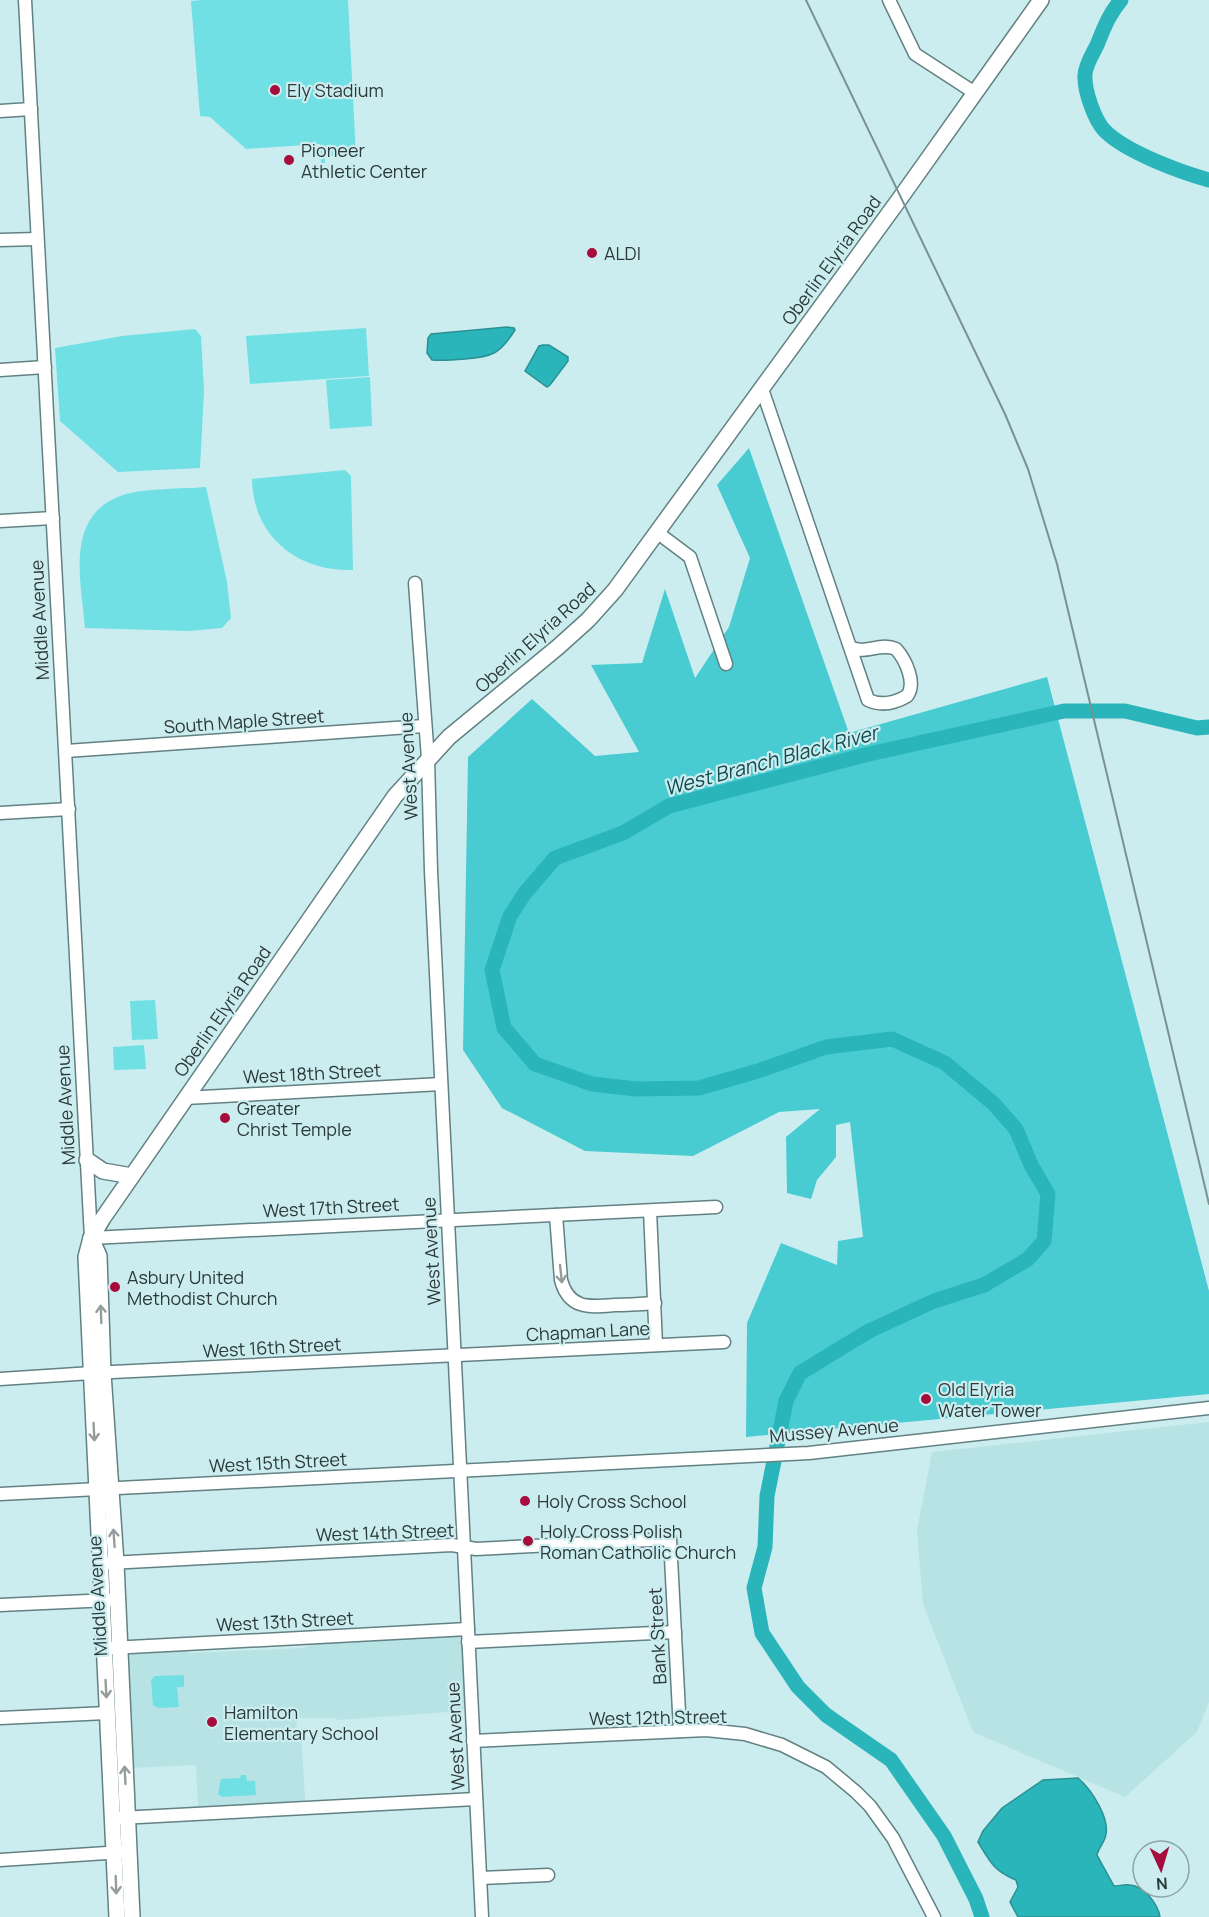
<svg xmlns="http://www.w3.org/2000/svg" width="1209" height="1917" font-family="Manrope,sans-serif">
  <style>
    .built { fill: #b7e3e5 }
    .green { fill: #70e0e5 }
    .forest { fill: #49cbd2 }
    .water { fill: #2ab5bb; stroke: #2b9094; stroke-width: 1.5 }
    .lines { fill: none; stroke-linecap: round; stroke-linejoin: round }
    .river { stroke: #2ab5bb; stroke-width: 15 }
    .minor-casing { stroke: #628182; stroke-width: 15 }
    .major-casing { stroke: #628182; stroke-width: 18 }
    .minor { stroke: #fff; stroke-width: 12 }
    .major { stroke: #fff; stroke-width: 15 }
    .rail { stroke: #7a9192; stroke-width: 2 }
    .oneway { stroke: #969c9c }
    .poi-dot { fill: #a60d3d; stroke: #ccedef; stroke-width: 2 }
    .labels { text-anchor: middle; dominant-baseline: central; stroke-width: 4.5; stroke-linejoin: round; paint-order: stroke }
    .poi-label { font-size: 18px; fill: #2c393a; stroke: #ccedef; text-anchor: start }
    .street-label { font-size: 18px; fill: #2c393a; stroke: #ccedef }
    .water-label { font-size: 20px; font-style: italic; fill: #124b4e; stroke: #ccedef }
  </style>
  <rect width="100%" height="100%" fill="#ccedef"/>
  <!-- built -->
  <g class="built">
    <polygon points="1209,1422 1209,1702 1197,1732 1125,1797 973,1732 923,1604 917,1530 932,1452"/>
    <polygon points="458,1636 462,1639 464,1671 465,1707 462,1711 338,1720 333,1718 296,1718 297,1728 301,1728 305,1800 308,1803 198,1808 196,1765 131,1768 127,1658 129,1656 135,1653 181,1649 190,1653 303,1648 316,1643"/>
  </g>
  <!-- green -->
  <g class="green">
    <polygon points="203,0 348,0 356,156 325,156 325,163 321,163 320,144 246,149 210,117 200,116 191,1"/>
    <polygon points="366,328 369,376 250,384 246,336"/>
    <polygon points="195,329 201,336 204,391 200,468 118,472 60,421 55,348 122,336"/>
    <polygon points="370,377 372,426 330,429 326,380"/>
    <path d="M345,470L351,476L353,570C298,572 253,537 252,479Z"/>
    <path d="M206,487L227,582L231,618L222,628L189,631L85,628C81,580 64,515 123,495C145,488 182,489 206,487Z"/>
    <polygon points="155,1000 158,1039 132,1040 130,1001"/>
    <polygon points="144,1045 146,1069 114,1070 113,1047"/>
    <polygon points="184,1675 184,1687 177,1687 179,1707 158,1708 153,1705 151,1680 155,1676"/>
    <polygon points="241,1775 246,1775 247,1781 255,1781 256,1795 222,1797 218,1794 221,1779 240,1778"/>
  </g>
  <!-- forest -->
  <polygon class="forest" points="749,448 849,733 1047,677 1209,1291 1209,1394 746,1437 747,1323 781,1243 837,1265 838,1241 863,1237 850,1122 836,1125 836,1157 817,1180 811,1199 787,1193 786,1137 820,1109 779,1112 693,1156 585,1151 502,1108 463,1050 468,757 532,699 595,756 639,752 591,665 642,663 665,589 695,678 729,627 750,558 717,485"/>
  <!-- water -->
  <g class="water">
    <path d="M507,327L514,328L515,330C500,354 492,357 465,359C454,360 443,361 432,360L427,353L428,338L431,334Z"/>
    <polygon points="543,345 549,345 568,357 568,361 550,385 547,387 525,371 539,346"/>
    <path d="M1078,1778C1091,1789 1112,1820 1105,1838C1103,1844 1098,1849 1097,1855L1114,1886C1119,1886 1125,1884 1130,1885C1144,1886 1158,1904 1160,1917H1018L1010,1902L1018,1887L1016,1880C994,1871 990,1862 978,1842L983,1831L1002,1808L1043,1780Z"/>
  </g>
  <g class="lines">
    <!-- river -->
    <g class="river">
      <path d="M1121,0C1109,14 1104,28 1097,45C1093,53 1085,66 1085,75C1084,89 1094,120 1105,131C1126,152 1180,172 1209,180"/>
      <polyline points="982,1917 976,1899 944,1836 891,1760 826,1715 798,1687 762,1633 754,1588 765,1547 767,1496 786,1401 800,1373 869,1331 897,1318 934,1301 984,1285 1028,1259 1044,1241 1048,1194 1031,1165 1016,1129 994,1104 945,1063 892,1039 826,1047 758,1071 699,1088 636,1089 592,1084 535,1064 504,1028 492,970 510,916 525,893 555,858 623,833 669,806 869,754 1064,711 1125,711 1197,728 1209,727"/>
    </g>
    <defs>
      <g id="minor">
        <polyline points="25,0 91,1238 716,1207"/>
        <polyline points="889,0 915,54 975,93"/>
        <polyline points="0,111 31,109"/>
        <polyline points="0,240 37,239"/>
        <polyline points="0,370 45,367"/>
        <path d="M762,389L868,700C881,706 895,703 907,696C917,683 905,659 896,649C880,642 865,655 850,647"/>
        <polyline points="0,521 53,518"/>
        <polyline points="658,533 690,557 726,664"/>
        <polyline points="415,583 428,759 431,871 482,1917"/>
        <polyline points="66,751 424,726"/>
        <polyline points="0,813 69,809"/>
        <polyline points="185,1098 441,1084"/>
        <polyline points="650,1211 656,1345"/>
        <path d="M556,1215L561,1280C569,1310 590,1307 615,1305C629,1305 642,1304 655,1303"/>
        <polyline points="0,1379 92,1373 724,1342"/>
        <polyline points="0,1494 809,1453 1209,1408"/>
        <polyline points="109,1563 452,1545 476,1549 670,1539 680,1731"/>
        <polyline points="0,1605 110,1600"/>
        <polyline points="468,1642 675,1632"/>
        <polyline points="111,1648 468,1629"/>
        <polyline points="0,1718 107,1713"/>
        <polyline points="473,1741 706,1730 745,1734 782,1745 826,1767 856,1792 870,1806 893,1838 934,1917"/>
        <polyline points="120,1818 476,1799"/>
        <polyline points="0,1860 122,1852"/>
        <polyline points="481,1878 548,1875"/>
      </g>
      <g id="major">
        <polyline points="87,1160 103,1171 132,1176"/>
        <polyline points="91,1238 99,1256 103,1373 116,1563 132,1917"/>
        <polyline points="117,1917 86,1257 91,1238 103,1218 395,796 449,737 558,647 588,620 615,590 901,197 1041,0"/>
      </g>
    </defs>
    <!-- minor casing -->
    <use href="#minor" class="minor-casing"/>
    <!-- major casing -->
    <use href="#major" class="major-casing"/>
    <!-- minor -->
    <use href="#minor" class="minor"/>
    <!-- major -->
    <use href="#major" class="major"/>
    <!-- rail -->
    <polyline class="rail" points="806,0 1005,414 1028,469 1057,564 1209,1204"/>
  </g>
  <!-- one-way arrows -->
  <defs><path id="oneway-shaft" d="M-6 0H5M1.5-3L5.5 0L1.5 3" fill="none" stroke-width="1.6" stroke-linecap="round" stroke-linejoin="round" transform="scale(1.5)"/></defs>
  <g class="oneway">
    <use href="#oneway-shaft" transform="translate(561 1274) rotate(84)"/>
    <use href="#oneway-shaft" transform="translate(101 1314) rotate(-92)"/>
    <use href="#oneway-shaft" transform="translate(94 1432) rotate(87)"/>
    <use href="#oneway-shaft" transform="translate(114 1538) rotate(-94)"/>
    <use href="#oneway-shaft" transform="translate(106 1689) rotate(87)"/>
    <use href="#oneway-shaft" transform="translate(125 1775) rotate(-93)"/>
    <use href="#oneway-shaft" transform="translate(116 1885) rotate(88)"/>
  </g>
  <!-- markers -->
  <g class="poi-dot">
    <circle cx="275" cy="90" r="6"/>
    <circle cx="289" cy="160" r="6"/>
    <circle cx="592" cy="253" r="6"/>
    <circle cx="225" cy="1118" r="6"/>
    <circle cx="115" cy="1287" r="6"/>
    <circle cx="926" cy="1399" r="6"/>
    <circle cx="525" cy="1501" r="6"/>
    <circle cx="528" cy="1541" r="6"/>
    <circle cx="212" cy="1722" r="6"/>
  </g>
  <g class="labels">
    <!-- poi labels -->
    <g class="poi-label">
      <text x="287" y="90">Ely Stadium</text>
      <text x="301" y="150">Pioneer<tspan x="301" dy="21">Athletic Center</tspan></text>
      <text x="604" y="253">ALDI</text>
      <text x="237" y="1108">Greater<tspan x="237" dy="21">Christ Temple</tspan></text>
      <text x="127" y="1277">Asbury United<tspan x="127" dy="21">Methodist Church</tspan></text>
      <text x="938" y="1389">Old Elyria<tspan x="938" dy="21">Water Tower</tspan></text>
      <text x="537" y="1501">Holy Cross School</text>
      <text x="540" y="1531">Holy Cross Polish<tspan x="540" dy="21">Roman Catholic Church</tspan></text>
      <text x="224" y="1712">Hamilton<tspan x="224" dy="21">Elementary School</tspan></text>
    </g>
    <!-- street labels -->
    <g class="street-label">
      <text transform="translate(831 260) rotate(-54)">Oberlin Elyria Road</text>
      <text transform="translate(39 620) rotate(-93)">Middle Avenue</text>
      <text transform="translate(535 637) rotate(-42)">Oberlin Elyria Road</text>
      <text transform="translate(244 721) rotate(-4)">South Maple Street</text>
      <text transform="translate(408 766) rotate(-93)">West Avenue</text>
      <text transform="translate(222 1011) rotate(-55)">Oberlin Elyria Road</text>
      <text transform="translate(312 1073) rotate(-3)">West 18th Street</text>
      <text transform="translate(65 1105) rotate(-93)">Middle Avenue</text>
      <text transform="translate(331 1207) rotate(-3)">West 17th Street</text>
      <text transform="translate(431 1251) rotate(-93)">West Avenue</text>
      <text transform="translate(588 1331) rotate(-3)">Chapman Lane</text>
      <text transform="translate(272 1347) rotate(-3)">West 16th Street</text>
      <text transform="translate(834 1430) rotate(-5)">Mussey Avenue</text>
      <text transform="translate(278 1462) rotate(-3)">West 15th Street</text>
      <text transform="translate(385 1532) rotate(-2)">West 14th Street</text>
      <text transform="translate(97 1596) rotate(-93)">Middle Avenue</text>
      <text transform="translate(285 1621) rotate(-3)">West 13th Street</text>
      <text transform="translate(657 1636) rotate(-93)">Bank Street</text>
      <text transform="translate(658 1717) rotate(-1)">West 12th Street</text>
      <text transform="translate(455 1736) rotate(-93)">West Avenue</text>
    </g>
    <!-- water labels -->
    <g class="water-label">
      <text transform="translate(771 760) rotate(-15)">West Branch Black River</text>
    </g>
  </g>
  <!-- north arrow -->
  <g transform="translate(1161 1869) rotate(176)"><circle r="28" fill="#ccedef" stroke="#8ca5a7" stroke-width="1.5"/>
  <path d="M0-4.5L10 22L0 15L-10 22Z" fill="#a60d3d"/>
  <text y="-9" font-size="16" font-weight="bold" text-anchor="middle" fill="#2c393a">N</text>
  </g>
</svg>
